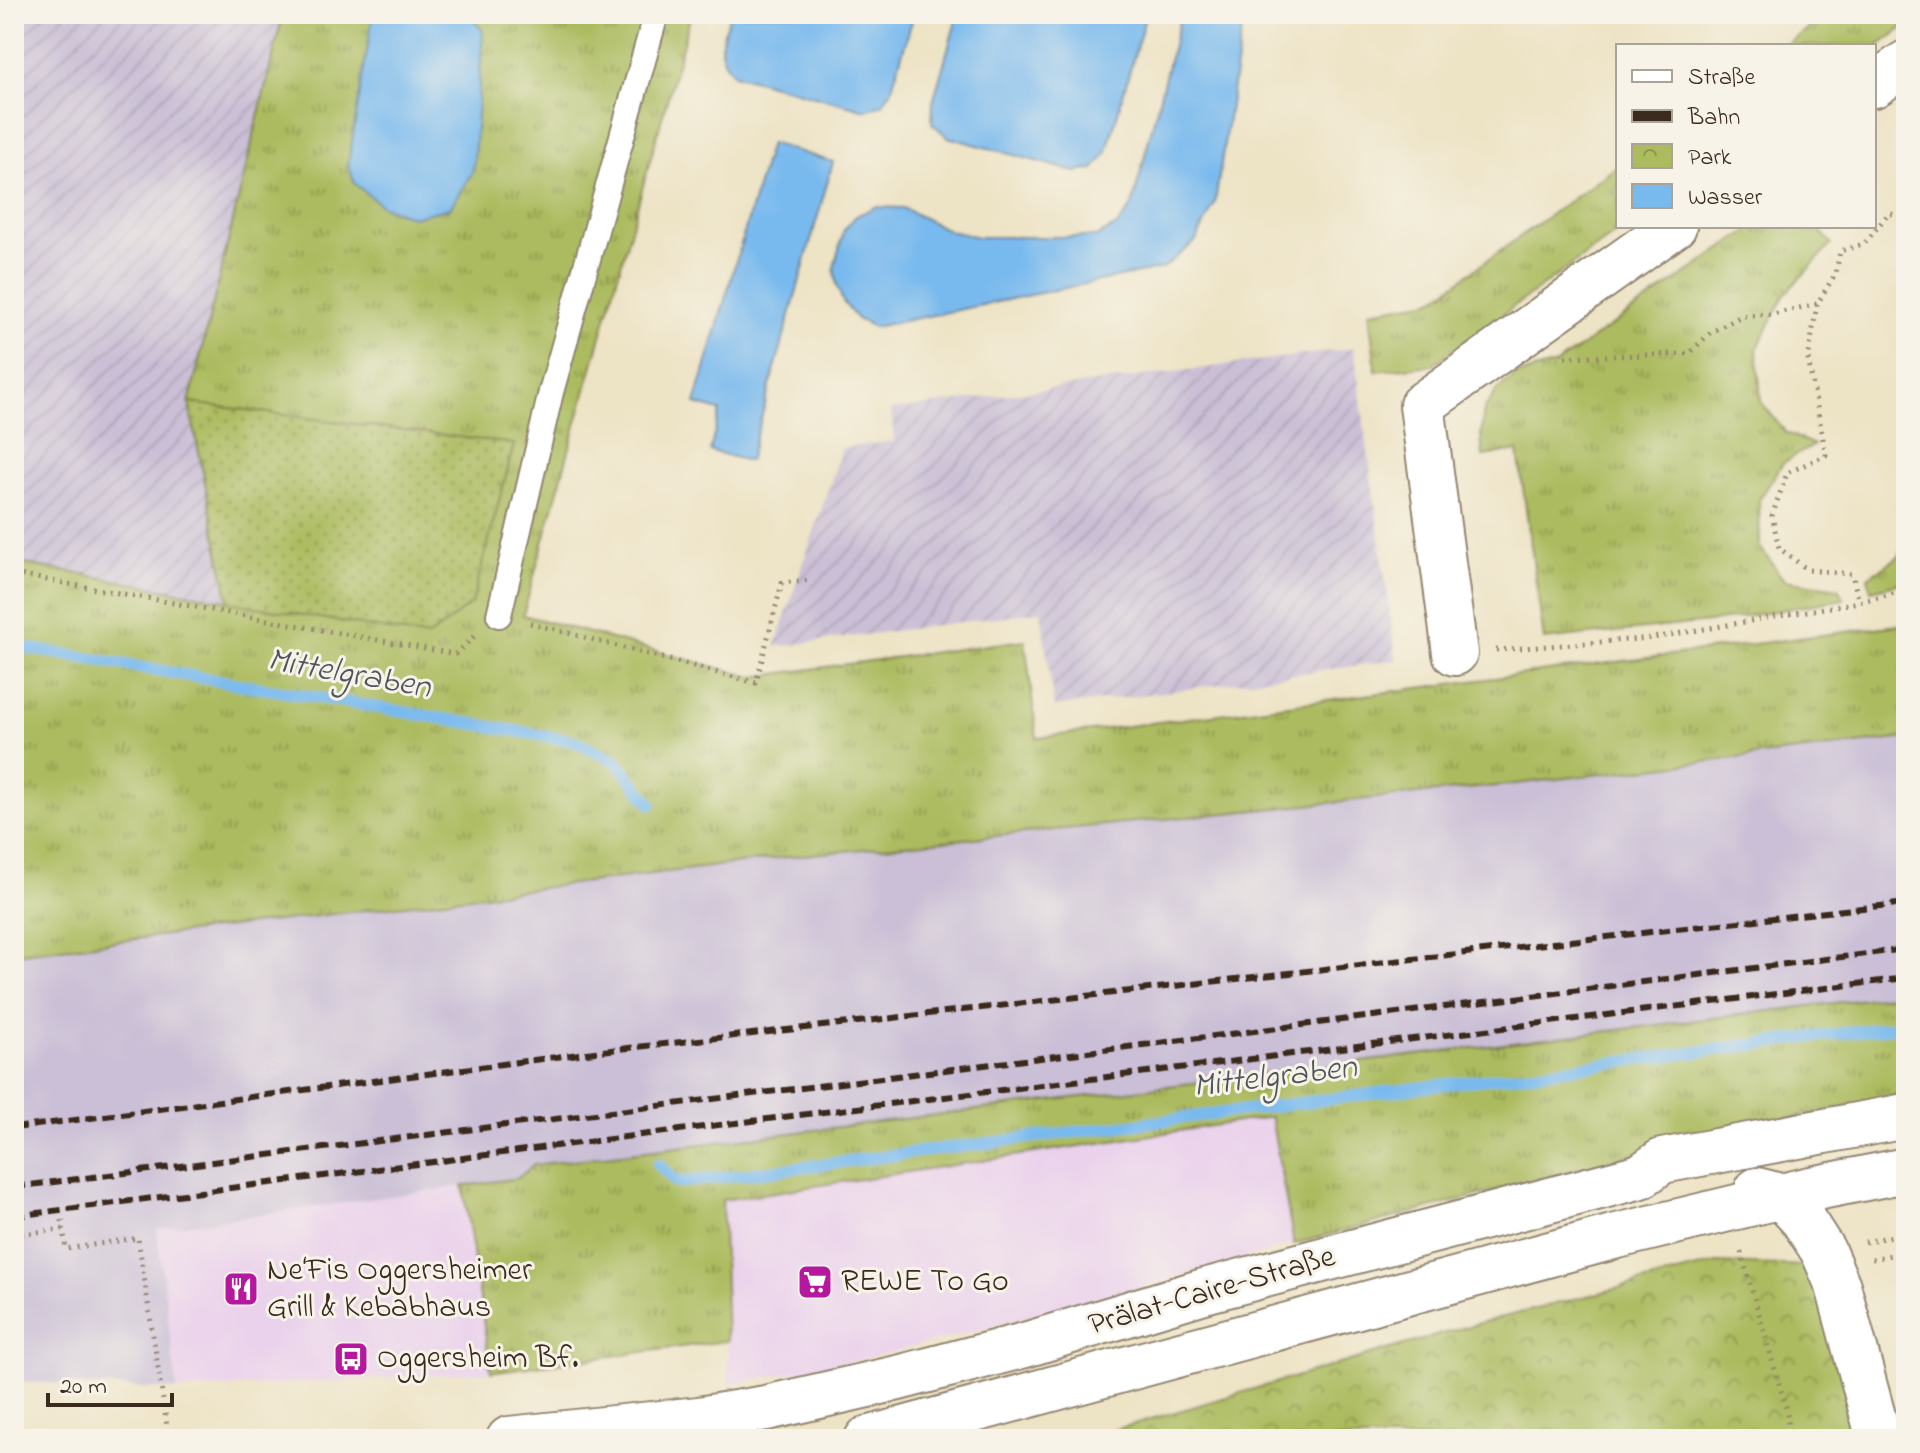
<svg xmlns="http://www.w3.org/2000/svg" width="1920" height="1453" font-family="'Indie Flower',sans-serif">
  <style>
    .built { fill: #ead1ec }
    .industrial { fill: url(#industrial-furrows) }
    .railway { fill: #cabfd6 }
    .grass { fill: url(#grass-tufts); stroke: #74723e; stroke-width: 2 }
    .park { fill: url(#park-crowns); stroke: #74723e; stroke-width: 2 }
    .garden { fill: url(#garden-dots); stroke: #74723e; stroke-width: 2 }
    .water { fill: #79baee; stroke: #5a7286; stroke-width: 2 }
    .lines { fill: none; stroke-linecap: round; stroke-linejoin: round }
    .stream { stroke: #79baee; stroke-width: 12 }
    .service-casing { stroke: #948672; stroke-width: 28 }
    .minor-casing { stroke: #948672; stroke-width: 48 }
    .tertiary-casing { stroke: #948672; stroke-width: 48 }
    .path { stroke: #948672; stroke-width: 5; stroke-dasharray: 2 6; stroke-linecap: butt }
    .service { stroke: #fff; stroke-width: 24 }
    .minor { stroke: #fff; stroke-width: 44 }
    .tertiary { stroke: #fff; stroke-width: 44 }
    .rail { stroke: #3b2a1e; stroke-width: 6; stroke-dasharray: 12 6; stroke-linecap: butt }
    .labels { text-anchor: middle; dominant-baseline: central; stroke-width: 6; stroke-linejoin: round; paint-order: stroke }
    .poi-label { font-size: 32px; fill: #3b2a1e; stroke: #f7f3e8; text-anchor: start }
    .street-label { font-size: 32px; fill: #3b2a1e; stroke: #f7f3e8 }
    .water-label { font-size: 34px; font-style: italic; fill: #4e555c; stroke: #f7f3e8 }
  </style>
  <defs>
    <pattern id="industrial-furrows" width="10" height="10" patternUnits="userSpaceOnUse" patternTransform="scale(2)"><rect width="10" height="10" fill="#cabfd6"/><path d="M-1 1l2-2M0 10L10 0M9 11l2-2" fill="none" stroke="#aea4b7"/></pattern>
    <pattern id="grass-tufts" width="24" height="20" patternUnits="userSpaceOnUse" patternTransform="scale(2)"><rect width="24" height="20" fill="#acbb5e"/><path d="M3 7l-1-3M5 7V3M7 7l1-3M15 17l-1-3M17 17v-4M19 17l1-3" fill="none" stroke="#8d984d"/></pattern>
    <pattern id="park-crowns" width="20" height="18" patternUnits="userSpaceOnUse" patternTransform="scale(2)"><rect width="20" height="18" fill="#acbb5e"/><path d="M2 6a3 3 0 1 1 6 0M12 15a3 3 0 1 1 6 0" fill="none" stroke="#8d984d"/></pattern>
    <pattern id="garden-dots" width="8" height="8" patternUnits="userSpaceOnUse" patternTransform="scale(2)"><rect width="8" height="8" fill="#acbb5e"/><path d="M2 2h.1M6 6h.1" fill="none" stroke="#8d984d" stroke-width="1.8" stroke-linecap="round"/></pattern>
  </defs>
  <rect width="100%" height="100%" fill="#f7f3e8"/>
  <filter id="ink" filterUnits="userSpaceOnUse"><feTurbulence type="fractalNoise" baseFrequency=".0125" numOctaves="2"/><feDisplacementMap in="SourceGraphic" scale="16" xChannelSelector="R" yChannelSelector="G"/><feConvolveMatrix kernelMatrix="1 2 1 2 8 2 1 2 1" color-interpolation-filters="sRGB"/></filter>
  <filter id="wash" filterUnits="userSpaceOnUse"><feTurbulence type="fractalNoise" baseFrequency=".006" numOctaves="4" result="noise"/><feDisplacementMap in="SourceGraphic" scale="32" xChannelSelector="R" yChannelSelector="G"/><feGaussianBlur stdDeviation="1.8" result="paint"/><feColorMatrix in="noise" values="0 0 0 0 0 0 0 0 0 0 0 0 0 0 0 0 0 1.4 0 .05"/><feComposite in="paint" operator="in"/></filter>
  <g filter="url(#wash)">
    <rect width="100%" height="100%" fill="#ede3c5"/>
    <!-- built -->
    <g class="built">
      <polygon points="1271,1117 1294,1244 1066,1308 868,1358 729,1384 721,1200"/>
      <polygon points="463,1186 491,1372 177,1390 156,1229"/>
    </g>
    <!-- industrial -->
    <g class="industrial">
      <polygon points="14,14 283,14 189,403 229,602 14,562"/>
      <polygon points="1354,348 1396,660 1054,707 1041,611 775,647 842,448 894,441 891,410"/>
    </g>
    <!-- railway -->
    <polygon class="railway" points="1906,738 1906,994 534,1165 518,1178 157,1229 177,1390 14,1381 14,954 803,855 1507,785"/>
    <!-- grass -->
    <g class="grass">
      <polygon points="283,14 691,14 523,615 752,677 1025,640 1037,738 1906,624 1906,738 1507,785 803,855 14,954 14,562 428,637 472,603 514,444 189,403"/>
      <polygon points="1828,14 1906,14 1906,26 1874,49 1874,46 1784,46"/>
      <polygon points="1618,166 1618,226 1626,226 1432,365 1376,371 1369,311 1431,301"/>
      <polygon points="1755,226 1816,226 1832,244 1785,294 1757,349 1761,402 1786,433 1814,445 1783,463 1759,500 1760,547 1784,580 1838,588 1844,599 1718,621 1544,640 1518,451 1483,456 1481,435 1484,410 1497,390 1516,375 1556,364"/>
      <polygon points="1906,541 1906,582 1871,590 1868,577 1898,557"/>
      <polygon points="1906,994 1906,1093 1645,1151 1294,1244 1271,1117 722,1200 727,1341 491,1372 463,1186 518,1178 534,1165"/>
    </g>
    <!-- park -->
    <polygon class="park" points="1717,1263 1808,1266 1824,1298 1860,1439 1083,1439 1476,1324"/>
    <!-- garden -->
    <polygon class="garden" points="189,403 514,444 472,603 428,637 229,602"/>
    <!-- water -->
    <g class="water">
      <polygon points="373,14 460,14 473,19 483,31 473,171 450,208 413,217 382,206 355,184 348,165"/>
      <path d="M730,14H914L891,91L882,104L866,110L734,74C713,52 722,40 730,14Z"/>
      <polygon points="958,14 1146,14 1106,154 1094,169 1076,172 948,137 932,123 933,102"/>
      <polygon points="1181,14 1244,14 1215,203 1195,242 1163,268 874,327 857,319 843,302 837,286 834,268 844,230 856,216 875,207 903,208 950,231 978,237 1096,237 1117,226 1132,206"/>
      <polygon points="770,143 833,162 749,461 710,451 720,411 695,404"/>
    </g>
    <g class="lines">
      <!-- stream -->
      <g class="stream">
        <polyline points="14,646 575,741 617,762 651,804"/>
        <polyline points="658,1164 677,1183 1906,1025"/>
      </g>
    </g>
  </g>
  <g filter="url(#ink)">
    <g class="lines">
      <defs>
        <polyline id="service" points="499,615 551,392 656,14"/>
        <g id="minor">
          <polyline points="1874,85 1906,63"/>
          <polyline points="1455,653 1422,405 1674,226"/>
        </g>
        <g id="tertiary">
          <polyline points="1757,1190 1781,1196 1803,1220 1823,1251 1838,1286 1879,1439"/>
          <polyline points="509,1439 699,1419 766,1408 898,1378 1025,1345 1204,1291 1641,1176 1662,1161 1906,1116"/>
          <polyline points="867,1439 1613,1237 1811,1189 1906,1170"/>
        </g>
      </defs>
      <!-- service casing -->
      <use href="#service" class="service-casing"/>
      <!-- minor casing -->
      <use href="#minor" class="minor-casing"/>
      <!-- tertiary casing -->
      <use href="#tertiary" class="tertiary-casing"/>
      <!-- path -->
      <g class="path">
        <polyline points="1817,304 1808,359 1826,455 1787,473 1772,516 1779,548 1808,570 1852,574 1859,602"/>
        <polyline points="1565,357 1689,354 1710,333 1741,316 1773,314 1817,304 1836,273 1840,251 1864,244 1889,213 1906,218"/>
        <polyline points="14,574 455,654 477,634"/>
        <polyline points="530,623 756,683 782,583 812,580"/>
        <polyline points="1496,650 1653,638 1859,602 1906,590"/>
        <polyline points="1899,1214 1906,1224"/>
        <polyline points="62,1220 66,1249 138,1238 169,1439"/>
        <polyline points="14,1235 63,1229"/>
        <polyline points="1865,1242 1906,1233"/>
        <polyline points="1741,1252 1787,1411 1789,1439"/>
        <polyline points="1872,1259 1906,1252"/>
      </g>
      <!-- service -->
      <use href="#service" class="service"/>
      <!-- minor -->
      <use href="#minor" class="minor"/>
      <!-- tertiary -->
      <use href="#tertiary" class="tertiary"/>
      <!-- rail -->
      <g class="rail">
        <polyline points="14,1128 602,1051 1906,903"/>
        <polyline points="14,1187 1906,949"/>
        <polyline points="14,1216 703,1127 1906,978"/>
      </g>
    </g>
  </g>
  <!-- icons -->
  <defs>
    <symbol id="supermarket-square" viewBox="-11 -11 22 22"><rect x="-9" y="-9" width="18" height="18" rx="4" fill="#b5179e" stroke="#f7f3e8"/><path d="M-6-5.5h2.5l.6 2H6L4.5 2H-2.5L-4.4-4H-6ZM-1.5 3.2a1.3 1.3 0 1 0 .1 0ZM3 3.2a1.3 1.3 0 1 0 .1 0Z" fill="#fff"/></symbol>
    <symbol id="restaurant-square" viewBox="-11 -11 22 22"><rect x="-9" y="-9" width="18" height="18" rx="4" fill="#b5179e" stroke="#f7f3e8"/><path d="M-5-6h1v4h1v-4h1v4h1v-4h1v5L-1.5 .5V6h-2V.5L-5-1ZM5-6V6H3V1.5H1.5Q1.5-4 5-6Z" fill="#fff"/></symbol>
    <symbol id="bus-square" viewBox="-11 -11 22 22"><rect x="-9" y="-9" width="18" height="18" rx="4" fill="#b5179e" stroke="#f7f3e8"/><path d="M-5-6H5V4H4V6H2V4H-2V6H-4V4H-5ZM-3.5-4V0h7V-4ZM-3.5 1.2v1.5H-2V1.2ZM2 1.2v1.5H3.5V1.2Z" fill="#fff"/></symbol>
  </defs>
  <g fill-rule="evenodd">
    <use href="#supermarket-square" x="795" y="1262" width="40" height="40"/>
    <use href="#restaurant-square" x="221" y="1269" width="40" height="40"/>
    <use href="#bus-square" x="331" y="1339" width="40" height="40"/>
  </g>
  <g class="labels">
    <!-- poi labels -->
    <g class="poi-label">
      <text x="267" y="1271">Ne‘Fis Oggersheimer<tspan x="267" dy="37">Grill &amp; Kebabhaus</tspan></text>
      <text x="841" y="1282">REWE To Go</text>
      <text x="377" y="1359">Oggersheim Bf.</text>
    </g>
    <!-- street labels -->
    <g class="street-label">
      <text transform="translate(1212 1292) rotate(-16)">Prälat-Caire-Straße</text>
    </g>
    <!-- water labels -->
    <g class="water-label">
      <text transform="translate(349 675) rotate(10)">Mittelgraben</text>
      <text transform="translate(1275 1078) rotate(-7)">Mittelgraben</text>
    </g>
  </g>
  <!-- margin -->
  <rect width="1920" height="1453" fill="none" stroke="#f7f3e8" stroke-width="48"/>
  <!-- legend -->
  <rect x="1616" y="44" width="260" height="184" fill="#f7f3e8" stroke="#aca397" stroke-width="2"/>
  <rect x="1632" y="70" width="40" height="12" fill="#ffffff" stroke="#aca397" stroke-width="2"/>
  <text x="1688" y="84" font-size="24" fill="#3b2a1e">Straße</text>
  <rect x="1632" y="110" width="40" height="12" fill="#3b2a1e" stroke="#aca397" stroke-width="2"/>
  <text x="1688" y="124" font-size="24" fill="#3b2a1e">Bahn</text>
  <rect x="1632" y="144" width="40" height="24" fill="url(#park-crowns)" stroke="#aca397" stroke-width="2"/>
  <text x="1688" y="164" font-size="24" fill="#3b2a1e">Park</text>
  <rect x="1632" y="184" width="40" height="24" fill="#79baee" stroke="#aca397" stroke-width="2"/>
  <text x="1688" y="204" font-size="24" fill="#3b2a1e">Wasser</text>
  <!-- scale -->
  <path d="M48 1393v12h124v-12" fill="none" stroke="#3b2a1e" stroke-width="4"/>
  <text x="60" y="1393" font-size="24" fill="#3b2a1e" stroke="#f7f3e8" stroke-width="6" paint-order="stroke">20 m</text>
</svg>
